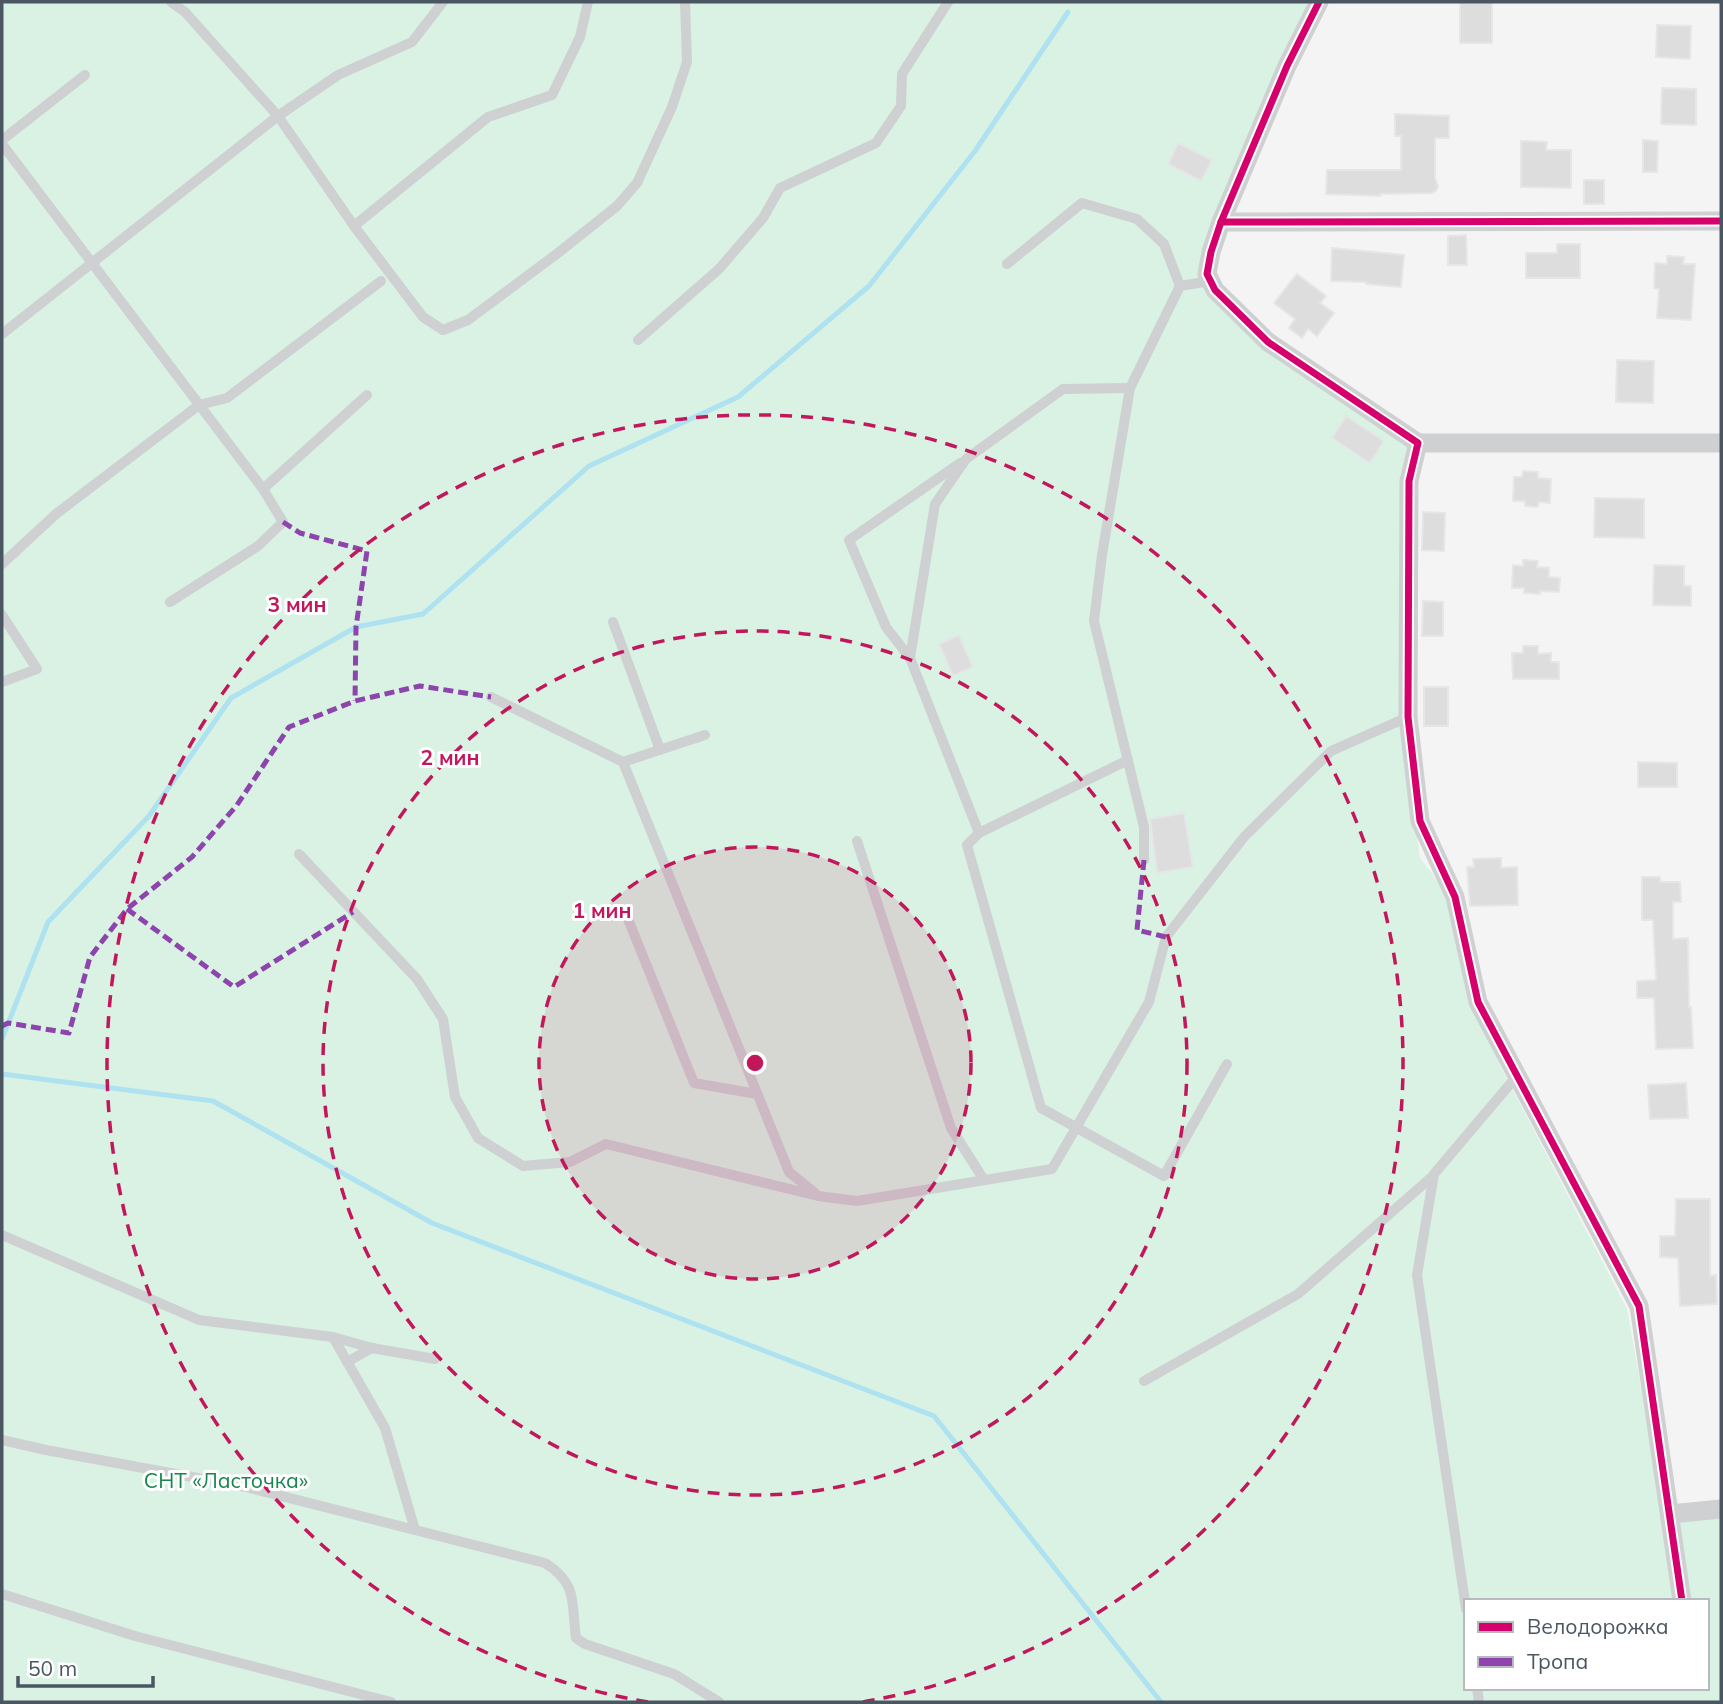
<svg xmlns="http://www.w3.org/2000/svg" width="1723" height="1704" font-family="Mulish,sans-serif">
  <style>
    .green { fill: #d9f2e3; fill-rule: evenodd }
    .lines { fill: none; stroke-linecap: round; stroke-linejoin: round }
    .stream { stroke: #aee2f0; stroke-width: 5 }
    .building { fill: #ddddde; stroke: #e5e6e7; stroke-width: 2 }
    .lane { stroke: #ced0d2; stroke-width: 10 }
    .street { stroke: #ced0d2; stroke-width: 19 }
    .quiet { stroke: #8e44ad; stroke-width: 5; stroke-dasharray: 10 5; stroke-linecap: butt }
    .cycleway-casing { stroke: #fff; stroke-width: 11 }
    .cycleway { stroke: #d6006c; stroke-width: 7 }
    .ring { fill: none; stroke: #c2185b; stroke-width: 3.5; stroke-dasharray: 12 9 }
    .labels { text-anchor: middle; dominant-baseline: central; stroke-width: 6; stroke-linejoin: round; paint-order: stroke }
    .park-label { font-size: 21px; fill: #17864f; stroke: #fff }
    .centre { fill: #c2185b; stroke: #fff; stroke-width: 3.5 }
    .ring-label { font-size: 21px; text-anchor: middle; font-weight: bold; fill: #c2185b; stroke: #fff; stroke-width: 6; stroke-linejoin: round; paint-order: stroke }
  </style>
  <rect width="100%" height="100%" fill="#f4f4f4"/>
  <!-- green -->
  <path class="green" d="M2,2H1312L1282,61L1209,290L1410,447L1399,713L1420,858L1448,895L1473,1006L1502,1069L1627,1309L1665,1521L1721,1515V1702H2ZM1466,1601H1707V1688H1466Z"/>
  <g class="lines">
    <!-- stream -->
    <g class="stream">
      <polyline points="2,1039 48,922 149,816 231,698 356,627 423,614 589,466 738,397 869,286 975,151 1068,12"/>
      <polyline points="2,1074 213,1101 432,1223 934,1416 1161,1702"/>
    </g>
  </g>
  <!-- building -->
  <g class="building">
    <rect x="1460" y="2" width="32" height="41"/>
    <polygon points="1657,25 1691,26 1690,59 1656,57"/>
    <polygon points="1662,88 1696,89 1696,125 1661,124"/>
    <polygon points="1395,114 1449,116 1449,138 1435,138 1435,178 1438,186 1436,191 1432,193 1380,194 1380,196 1326,194 1327,170 1401,170 1401,136 1395,136"/>
    <polygon points="1643,140 1658,141 1657,172 1643,172"/>
    <polygon points="1521,141 1547,142 1546,150 1571,150 1571,188 1521,187"/>
    <polygon points="1178,143 1212,160 1201,181 1168,164"/>
    <rect x="1584" y="180" width="20" height="24"/>
    <polygon points="1466,235 1467,265 1448,265 1448,236"/>
    <polygon points="1557,244 1580,244 1580,278 1526,278 1526,253 1557,253"/>
    <polygon points="1332,248 1404,255 1401,287 1366,284 1366,282 1331,281"/>
    <polygon points="1667,256 1684,257 1683,264 1695,264 1691,320 1657,318 1659,289 1654,288 1655,263 1667,264"/>
    <polygon points="1297,274 1326,296 1320,303 1334,313 1317,336 1308,329 1302,338 1289,328 1295,319 1274,303"/>
    <polygon points="1617,360 1654,361 1653,403 1616,402"/>
    <polygon points="1346,416 1384,441 1370,463 1332,438"/>
    <polygon points="1523,471 1538,472 1538,478 1551,479 1550,503 1539,502 1538,507 1525,506 1525,501 1513,501 1514,477 1522,477"/>
    <polygon points="1595,498 1644,499 1644,538 1594,537"/>
    <polygon points="1423,512 1445,513 1444,551 1422,550"/>
    <polygon points="1523,560 1538,561 1537,567 1549,568 1549,577 1560,578 1559,592 1540,591 1540,594 1524,593 1524,588 1512,588 1513,565 1523,566"/>
    <polygon points="1654,565 1684,566 1684,586 1691,586 1691,606 1653,605"/>
    <polygon points="1423,601 1443,602 1443,636 1422,636"/>
    <polygon points="959,635 973,667 953,676 939,644"/>
    <polygon points="1523,646 1538,646 1538,654 1551,653 1551,662 1559,662 1559,679 1513,679 1512,653 1523,653"/>
    <rect x="1424" y="687" width="24" height="39"/>
    <polygon points="1638,762 1677,763 1677,787 1638,787"/>
    <polygon points="1184,813 1193,867 1157,873 1150,819"/>
    <polygon points="1501,858 1501,868 1517,867 1518,905 1470,906 1467,867 1474,867 1473,859"/>
    <polygon points="1642,877 1660,877 1660,882 1680,882 1681,902 1673,902 1673,939 1688,938 1689,1007 1691,1007 1693,1048 1656,1049 1654,998 1637,998 1637,981 1656,980 1653,920 1642,920"/>
    <polygon points="1686,1083 1688,1118 1650,1119 1648,1085"/>
    <polygon points="1676,1199 1710,1199 1710,1276 1716,1275 1717,1304 1680,1306 1678,1258 1660,1257 1660,1236 1675,1236"/>
  </g>
  <g class="lines">
    <!-- lane -->
    <g class="lane">
      <polyline points="171,2 185,12 278,116 354,226 423,317 443,330 468,320 558,253 617,206 637,183 672,107 687,62 685,2"/>
      <polyline points="2,140 85,75"/>
      <polyline points="2,144 263,489 283,522 258,546 170,602"/>
      <polyline points="354,226 488,117 552,95 580,37 588,2"/>
      <polyline points="1007,264 1082,203 1137,219 1164,244 1180,286"/>
      <polyline points="2,334 278,116 338,75 412,42 443,2"/>
      <polyline points="638,340 719,269 763,218 780,188 876,143 901,106 902,74 948,2"/>
      <polyline points="1130,388 1063,389 966,459 935,504 910,658 979,833 967,845 1041,1108 1164,1176 1227,1064"/>
      <polyline points="263,489 367,395"/>
      <polyline points="2,564 56,514 199,405 227,398 381,281"/>
      <polyline points="2,615 37,669 2,682"/>
      <polyline points="613,622 660,750"/>
      <polyline points="910,658 886,627 849,540 960,463"/>
      <polyline points="491,697 623,762 789,1172 815,1193"/>
      <polyline points="623,762 705,735"/>
      <polyline points="979,833 1128,760"/>
      <polyline points="857,841 951,1128 984,1180"/>
      <polyline points="299,854 417,979 443,1019 455,1097 478,1138 523,1166 570,1162 606,1144 818,1196 857,1201 1052,1169 1149,1002 1166,937 1244,837 1331,751 1408,717"/>
      <polyline points="1144,860 1144,827 1094,621 1102,555 1130,388 1180,286 1210,281"/>
      <polyline points="626,914 694,1083 757,1094"/>
      <polyline points="2,1235 199,1320 333,1337 385,1428 415,1530"/>
      <polyline points="333,1337 372,1348"/>
      <polyline points="347,1362 372,1348 435,1359"/>
      <polyline points="1144,1381 1298,1294 1434,1175"/>
      <path d="M2,1440L46,1450L246,1487L545,1563C579,1584 571,1604 576,1638L585,1644L674,1674L719,1702"/>
      <polyline points="2,1594 135,1636 391,1702"/>
      <polyline points="1466,1609 1417,1275 1434,1174 1516,1077"/>
      <polyline points="1477,1688 1479,1702"/>
    </g>
    <!-- street -->
    <g class="street">
      <polyline points="1319,2 1287,66 1221,222 1211,252 1207,274 1215,290 1268,342 1418,443 1409,481 1408,717 1420,821 1455,897 1478,1002 1639,1306 1682,1601"/>
      <polyline points="1221,222 1721,221"/>
      <polyline points="1418,443 1721,443"/>
      <polyline points="1670,1514 1721,1509"/>
    </g>
    <!-- quiet -->
    <g class="quiet">
      <polyline points="283,522 300,533 367,551 356,627 355,701"/>
      <polyline points="1144,860 1137,930 1166,937"/>
      <polyline points="127,909 234,987 353,912"/>
      <polyline points="2,1026 8,1023 69,1033 90,957 127,909 192,857 237,805 289,727 355,701 420,686 491,697"/>
    </g>
    <defs>
      <g id="cycleway">
        <polyline points="1319,2 1287,66 1221,222 1211,252 1207,274 1215,290 1268,342 1418,443 1409,481 1408,717 1420,821 1455,897 1478,1002 1639,1306 1682,1601"/>
        <polyline points="1221,222 1721,221"/>
      </g>
    </defs>
    <!-- cycleway casing -->
    <use href="#cycleway" class="cycleway-casing"/>
    <!-- cycleway -->
    <use href="#cycleway" class="cycleway"/>
  </g>
  <!-- distance rings -->
  <circle cx="755" cy="1063" r="216" fill="#c2185b" fill-opacity=".12"/>
  <g class="ring">
    <circle cx="755" cy="1063" r="216"/>
    <circle cx="755" cy="1063" r="432"/>
    <path d="M648 1702A648 648 0 1 1 862 1702"/>
  </g>
  <g class="labels">
    <!-- park labels -->
    <g class="park-label">
      <text x="226" y="1480">СНТ «Ласточка»</text>
    </g>
  </g>
  <circle cx="755" cy="1063" r="10" class="centre"/>
  <g class="ring-label">
    <text x="297" y="612">3 мин</text>
    <text x="450" y="765">2 мин</text>
    <text x="602" y="918">1 мин</text>
  </g>
  <!-- border -->
  <rect width="1723" height="1704" fill="none" stroke="#4a5661" stroke-width="7"/>
  <!-- legend -->
  <rect x="1464" y="1599" width="245" height="91" fill="#ffffff" stroke="#b7bbc0" stroke-width="2"/>
  <rect x="1478" y="1622" width="35" height="10" fill="#d6006c" stroke="#b7bbc0" stroke-width="2"/>
  <text x="1527" y="1634" font-size="21" fill="#4a5661">Велодорожка</text>
  <rect x="1478" y="1657" width="35" height="10" fill="#8e44ad" stroke="#b7bbc0" stroke-width="2"/>
  <text x="1527" y="1669" font-size="21" fill="#4a5661">Тропа</text>
  <!-- scale -->
  <path d="M18 1676v10h135v-10" fill="none" stroke="#4a5661" stroke-width="3.5"/>
  <text x="28" y="1676" font-size="21" fill="#4a5661" stroke="#ffffff" stroke-width="5" paint-order="stroke">50 m</text>
</svg>
